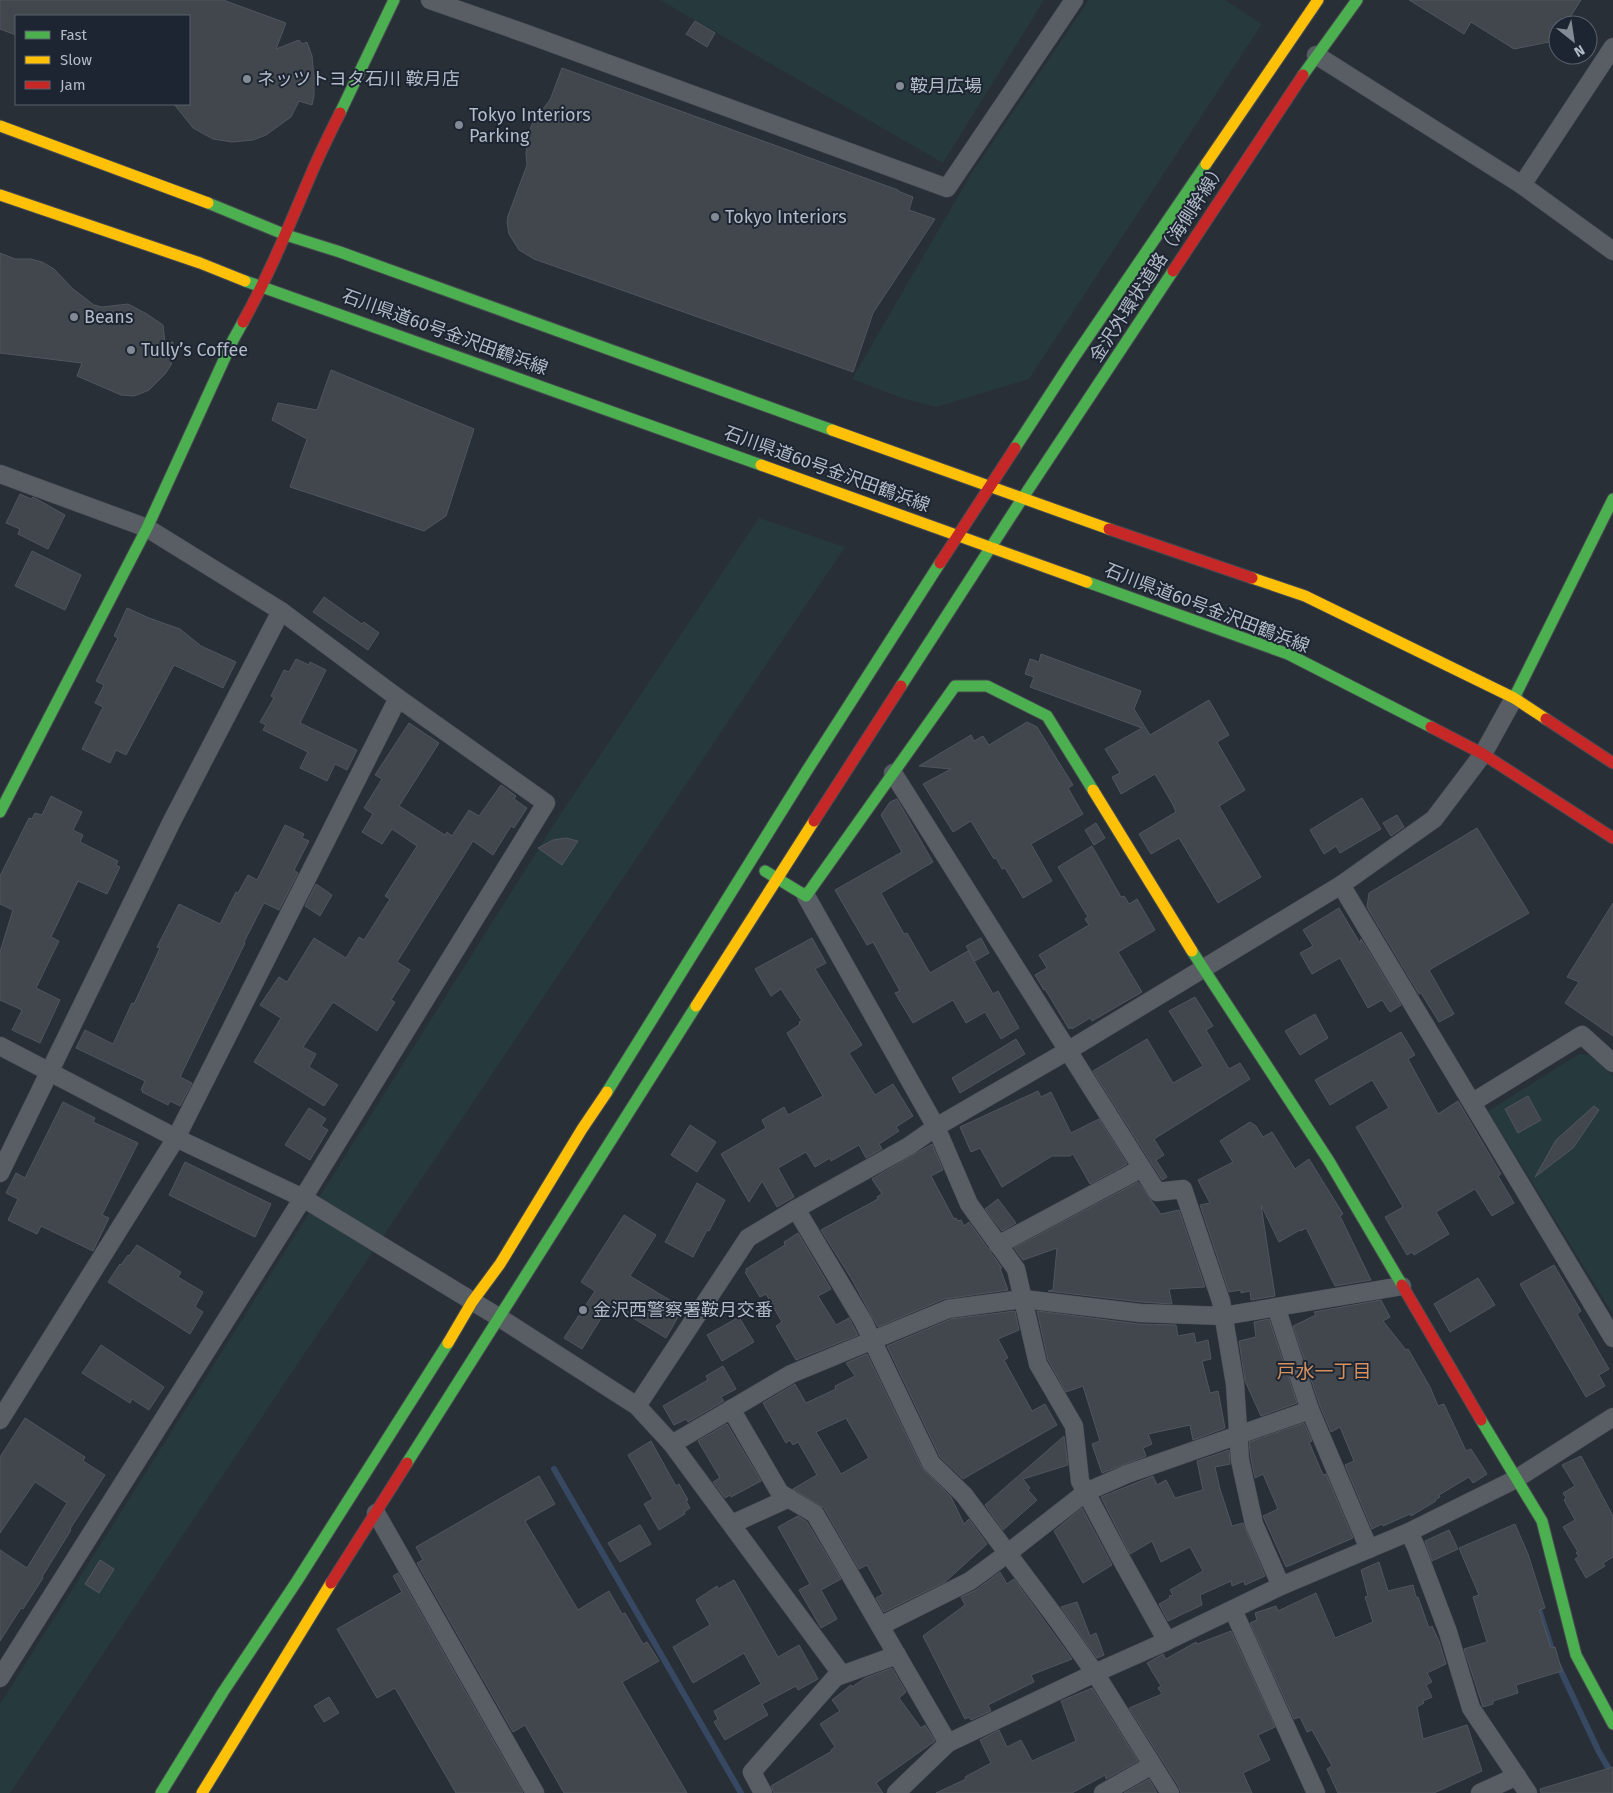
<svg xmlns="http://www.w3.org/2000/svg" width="1613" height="1793" font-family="'Fira Sans','Noto Sans JP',sans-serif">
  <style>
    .green { fill: #26393c }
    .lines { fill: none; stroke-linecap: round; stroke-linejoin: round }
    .stream { stroke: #374862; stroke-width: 6 }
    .building { fill: #42474d; stroke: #51565e; fill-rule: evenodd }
    .street-casing { stroke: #474b51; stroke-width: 19 }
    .fast-casing { stroke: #474b51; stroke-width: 13 }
    .slow-casing { stroke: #474b51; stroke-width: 13 }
    .jam-casing { stroke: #474b51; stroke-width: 13 }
    .street { stroke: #595d64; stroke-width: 18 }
    .fast { stroke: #4caf50; stroke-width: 11 }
    .slow { stroke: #ffc107; stroke-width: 11 }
    .jam { stroke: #c62828; stroke-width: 11 }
    .poi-dot { fill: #828a95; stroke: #1c2531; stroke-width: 2 }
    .labels { text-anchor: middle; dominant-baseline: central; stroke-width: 4; stroke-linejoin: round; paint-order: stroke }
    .poi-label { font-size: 18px; fill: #b2bbc8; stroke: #1c2531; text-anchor: start }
    .street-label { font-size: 18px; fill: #b2bbc8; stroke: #1c2531 }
    .neighbourhood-label { font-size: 19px; fill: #d59260; stroke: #1c2531 }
  </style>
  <rect width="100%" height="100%" fill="#292f36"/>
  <!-- green -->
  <g class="green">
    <polygon points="660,0 1044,0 943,163"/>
    <polygon points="1089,0 1225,0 1262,24 1029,379 936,407 902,398 852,379 971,174"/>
    <polygon points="759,518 845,547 10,1793 0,1793 0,1704 556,821"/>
    <polygon points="1579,1054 1591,1055 1613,1076 1613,1314 1488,1111"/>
  </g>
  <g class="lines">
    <!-- stream -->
    <g class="stream">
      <polyline points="554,1469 741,1793"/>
      <polyline points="1538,1606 1554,1656"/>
      <polyline points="1558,1665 1599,1752 1613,1776"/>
    </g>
  </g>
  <!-- building -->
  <g class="building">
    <polygon points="0,0 223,0 286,23 276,49 299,40 302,44 307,42 312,56 314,77 314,96 312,105 299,101 291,117 266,135 253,140 232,142 213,139 193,128 174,104 189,104 189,16 16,16 16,35 0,29"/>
    <polygon points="1409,0 1581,0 1565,25 1558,25 1558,36 1554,41 1514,49 1471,22 1464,34"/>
    <polygon points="695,21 715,33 707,47 686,34"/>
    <polygon points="562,68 898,190 898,191 913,197 909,210 935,219 873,313 853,372 534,259 519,250 509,234 507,222 508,216 527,165 526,153 530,129 534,120 550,100"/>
    <polygon points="0,253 15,259 31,259 42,262 54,269 73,289 94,305 102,307 128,304 147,314 163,325 165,343 173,342 173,352 171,365 165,374 149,390 142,393 134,396 121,395 77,376 82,363 0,353"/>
    <polygon points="331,370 474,429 446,516 424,531 290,487 307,439 272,420 278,403 317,410"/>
    <polygon points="20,494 31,499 33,497 65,515 48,549 18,534 20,529 6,523"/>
    <polygon points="32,551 81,575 65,610 15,586"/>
    <polygon points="324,597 362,624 364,622 379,633 368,650 313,612"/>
    <polygon points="127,608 149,618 180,629 201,646 236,662 223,688 174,665 126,755 116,750 110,763 82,749 103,707 95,703 104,685 96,681 118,638 114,636"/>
    <polygon points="1041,654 1141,691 1134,709 1150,735 1209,700 1229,735 1217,742 1245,790 1219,806 1261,877 1218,903 1179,838 1151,854 1139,834 1176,812 1173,805 1155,774 1121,794 1112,777 1120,773 1105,749 1142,728 1030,687 1034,677 1025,674 1030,659 1039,662"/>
    <polygon points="296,659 309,665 310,662 326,670 300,723 357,750 347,770 335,764 327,781 300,768 308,752 263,730 266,725 260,722 274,698 271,696 284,670 289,672"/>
    <polygon points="1027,722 1037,727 1073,785 1068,788 1083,814 1031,844 1052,881 1023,898 1005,868 1002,869 996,858 994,859 971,821 953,832 923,784 951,769 919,766 971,735 974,741 983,736 989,745"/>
    <polygon points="409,723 439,743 399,806 445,835 447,832 452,836 469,810 479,816 501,785 516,796 514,799 527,808 514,828 511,826 493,855 473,841 397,962 410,970 391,1000 395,1002 377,1031 333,1002 303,1047 316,1054 309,1067 338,1085 324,1106 254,1062 281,1018 260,1005 279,977 287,982 314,938 346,958 359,937 364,940 390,899 385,896 417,846 392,829 382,844 362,832 373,814 364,808 382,779 375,775"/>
    <polygon points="51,796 82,812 73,830 83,835 80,842 118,861 116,865 120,867 107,894 78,881 51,937 59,941 36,988 60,1000 40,1043 12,1030 22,1010 0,1000 0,952 13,910 0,904 0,876 29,818 32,819 35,813 42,815"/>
    <polygon points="1362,798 1381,829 1340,853 1336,846 1324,854 1310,830"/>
    <polygon points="897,799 933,862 881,893 904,934 907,933 930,973 968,951 993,994 998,991 1019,1028 1001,1039 985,1012 966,1023 953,1000 913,1023 895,993 900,991 873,942 867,945 835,890 902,852 881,815 890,802"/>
    <polygon points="1397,815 1404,827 1391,836 1383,823"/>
    <polygon points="1096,823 1105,838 1094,845 1085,830"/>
    <polygon points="285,825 304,834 302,838 309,841 294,870 298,873 279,910 264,903 244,942 245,943 180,1077 192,1083 180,1106 170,1101 168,1105 142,1092 143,1091 141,1090 145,1081 76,1048 85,1030 113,1044 132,1003 134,1004 160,948 157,947 179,904 220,924 236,892 238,893 248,875 257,880"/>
    <polygon points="1477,828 1529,913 1429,970 1454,1014 1439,1022 1421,993 1419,994 1367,907 1369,893"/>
    <polygon points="566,838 578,841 562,865 538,848 553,840"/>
    <polygon points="1092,846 1121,897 1124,896 1129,904 1137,899 1155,930 1118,952 1142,992 1092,1021 1090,1018 1072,1029 1071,1027 1069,1029 1045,989 1044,990 1035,975 1047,968 1039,955 1089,925 1085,919 1088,917 1058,867"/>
    <polygon points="316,884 332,895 320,916 305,906"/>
    <polygon points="1613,903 1613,1036 1565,1003 1579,982 1567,977"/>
    <polygon points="1339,908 1360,943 1361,939 1401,1005 1390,1012 1382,1000 1368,1008 1340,958 1312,974 1300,953 1313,946 1303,930"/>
    <polygon points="812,938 826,963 815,969 862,1045 849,1053 875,1095 893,1084 913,1116 896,1127 899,1131 879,1144 882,1149 866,1158 859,1145 831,1161 830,1158 815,1167 806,1152 778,1168 794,1197 777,1207 762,1181 749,1202 721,1154 766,1128 762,1120 784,1107 788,1115 823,1096 787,1033 800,1024 799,1022 802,1021 781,989 771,996 755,969"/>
    <polygon points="981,938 989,953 975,961 966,946"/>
    <polygon points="1195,997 1213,1026 1206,1030 1229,1069 1240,1063 1250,1079 1154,1139 1164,1155 1156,1160 1167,1177 1162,1180 1093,1071 1147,1039 1173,1083 1203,1066 1169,1011"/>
    <polygon points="1315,1014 1328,1038 1300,1055 1285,1031"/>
    <polygon points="1401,1032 1415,1055 1408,1059 1438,1114 1458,1101 1501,1174 1498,1176 1514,1203 1492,1216 1475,1189 1436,1212 1449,1234 1414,1255 1412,1252 1407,1255 1385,1217 1403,1207 1356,1127 1389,1108 1372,1080 1330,1105 1315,1080"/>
    <polygon points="1016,1039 1025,1054 960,1093 952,1078"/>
    <polygon points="1038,1091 1041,1097 1051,1092 1071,1133 1099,1119 1127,1164 1090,1184 1073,1154 1070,1156 1052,1156 1002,1187 980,1148 971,1152 960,1127"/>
    <polygon points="1528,1096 1541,1120 1518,1133 1505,1109"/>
    <polygon points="63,1102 95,1118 93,1122 138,1143 102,1215 109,1218 93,1251 41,1226 37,1234 8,1220 18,1199 6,1193 16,1173 25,1178"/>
    <polygon points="1594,1106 1599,1110 1573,1148 1535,1177 1556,1140"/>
    <polygon points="309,1108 326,1119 321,1126 328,1130 310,1160 285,1145"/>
    <polygon points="1250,1122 1256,1126 1263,1137 1272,1132 1295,1169 1309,1159 1343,1214 1340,1216 1371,1280 1335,1286 1306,1228 1301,1231 1300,1230 1279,1242 1261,1205 1275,1296 1251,1300 1250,1291 1241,1293 1241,1290 1229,1292 1200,1205 1210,1203 1198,1180 1233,1162 1220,1141"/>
    <polygon points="690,1125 716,1142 697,1172 671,1155"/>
    <polygon points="932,1144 943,1170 931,1176 954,1219 956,1218 958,1221 961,1220 964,1226 969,1222 1002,1268 1000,1268 1008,1290 944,1299 878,1327 851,1278 821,1230 878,1199 877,1197 882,1194 872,1179"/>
    <polygon points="185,1162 271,1204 255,1237 169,1195"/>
    <polygon points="1138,1182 1161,1214 1179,1210 1205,1287 1169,1289 1172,1304 1141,1302 1048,1291 1053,1290 1057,1248 1023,1260 1014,1248"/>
    <polygon points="697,1183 725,1200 709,1231 707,1230 693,1257 665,1242"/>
    <polygon points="998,1199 1016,1223 1002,1231 985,1209"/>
    <polygon points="624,1215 656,1235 630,1276 683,1308 666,1338 610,1304 582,1349 564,1338 595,1291 581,1282"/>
    <polygon points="798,1233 831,1289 818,1296 836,1325 849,1318 858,1335 796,1360 776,1326 782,1322 766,1294 760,1297 745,1272 747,1271 746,1269 785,1245 784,1242"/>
    <polygon points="137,1245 181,1272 178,1277 203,1292 195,1307 203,1312 190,1334 108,1282 120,1264 121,1265 128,1255 129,1256"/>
    <polygon points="1554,1265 1581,1311 1577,1314 1609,1369 1599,1375 1605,1386 1586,1397 1520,1284"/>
    <polygon points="1478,1278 1495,1305 1450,1332 1434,1304"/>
    <polygon points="1381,1300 1390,1317 1383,1321 1406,1350 1408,1349 1430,1387 1438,1406 1444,1404 1466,1451 1471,1449 1487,1474 1473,1483 1469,1477 1439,1495 1440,1497 1435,1500 1436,1501 1411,1516 1410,1514 1383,1526 1382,1524 1372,1529 1345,1465 1354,1461 1340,1427 1331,1432 1320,1406 1293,1326 1316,1315 1314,1312"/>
    <polygon points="1015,1311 1019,1330 998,1339 1008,1358 1004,1360 1032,1411 1045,1404 1057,1425 963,1479 940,1457 887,1346 951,1319"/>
    <polygon points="1037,1311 1139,1324 1176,1325 1178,1336 1194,1333 1196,1343 1208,1340 1211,1359 1202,1361 1210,1393 1218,1391 1225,1428 1193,1440 1190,1425 1148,1434 1152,1444 1143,1448 1146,1456 1102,1473 1092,1444 1100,1441 1083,1386 1066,1392 1048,1360"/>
    <polygon points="739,1317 754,1342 722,1361 707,1335"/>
    <polygon points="1269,1319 1297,1403 1261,1416 1245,1381 1239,1341 1256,1337 1254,1322"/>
    <polygon points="101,1345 164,1387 149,1410 132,1399 130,1403 82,1373"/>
    <path d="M867,1354L922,1468L951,1497L964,1524L969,1519L987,1544L945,1582L884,1612L876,1598L883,1594L867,1565L859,1569L824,1508L793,1489L817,1475L798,1442L793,1445L790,1440L786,1443L763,1403L795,1384L806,1403L836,1389L835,1386L855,1376L846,1363ZM846,1418L869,1458L841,1474L816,1432Z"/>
    <polygon points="723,1366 736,1389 721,1397 724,1401 688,1422 686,1419 674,1425 663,1406 708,1380 706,1376"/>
    <polygon points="25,1418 85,1457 83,1461 105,1475 70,1529 71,1530 42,1577 43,1578 23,1609 21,1608 0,1641 0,1550 27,1568 67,1503 35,1482 0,1533 0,1457"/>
    <polygon points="1304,1423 1312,1441 1309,1442 1323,1475 1326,1474 1353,1538 1286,1567 1263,1516 1278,1509 1263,1474 1255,1478 1251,1459 1249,1442"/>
    <polygon points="727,1424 761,1481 731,1497 730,1495 725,1498 713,1482 720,1478 698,1441"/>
    <polygon points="1064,1436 1068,1465 1023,1479 1030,1488 1028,1490 1037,1500 1003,1530 985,1505"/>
    <polygon points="651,1441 676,1486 679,1484 688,1500 686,1501 690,1508 684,1512 685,1514 659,1530 644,1504 653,1499 628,1455"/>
    <polygon points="1229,1450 1230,1464 1215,1467 1220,1489 1232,1526 1243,1523 1265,1576 1245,1585 1244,1581 1232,1586 1231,1581 1200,1595 1202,1605 1168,1621 1159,1604 1170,1598 1169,1596 1173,1595 1170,1590 1203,1571 1190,1547 1161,1562 1152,1541 1130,1554 1101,1497 1153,1476 1157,1485 1166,1480 1175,1498 1203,1490 1197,1461"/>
    <polygon points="1581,1456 1613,1516 1613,1557 1603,1563 1605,1566 1586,1578 1575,1559 1579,1556 1576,1553 1578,1552 1563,1527 1575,1520 1564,1500 1566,1498 1563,1493 1575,1486 1562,1465"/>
    <polygon points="539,1476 555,1504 525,1521 578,1610 609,1591 622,1614 625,1613 643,1644 647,1642 659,1661 622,1682 687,1793 564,1793 525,1725 513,1732 417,1563 423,1560 416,1547"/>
    <polygon points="1082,1508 1112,1565 1083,1583 1054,1531"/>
    <polygon points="798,1516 807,1522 841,1579 821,1590 837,1619 821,1628 799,1590 810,1584 778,1527"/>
    <polygon points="1515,1524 1528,1554 1545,1608 1539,1610 1551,1648 1555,1647 1562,1671 1516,1685 1518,1693 1493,1701 1493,1704 1483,1707 1464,1649 1487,1642 1473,1597 1479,1595 1459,1548"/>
    <polygon points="640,1525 651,1544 620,1562 608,1543"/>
    <polygon points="1449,1530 1458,1549 1432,1561 1425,1541"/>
    <polygon points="100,1560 114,1569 99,1593 85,1584"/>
    <polygon points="1379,1562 1388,1591 1413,1585 1416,1597 1418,1597 1429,1628 1432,1626 1439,1641 1446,1664 1427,1673 1432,1682 1426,1685 1432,1697 1423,1701 1424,1703 1417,1707 1423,1739 1467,1725 1482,1771 1434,1793 1338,1793 1327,1769 1332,1766 1312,1730 1307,1732 1300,1717 1294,1719 1250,1623 1257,1620 1255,1613 1276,1606 1278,1611 1316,1593 1335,1638 1373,1622 1365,1597 1368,1596 1361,1570"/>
    <polygon points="1000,1572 1007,1584 1014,1579 1072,1659 1031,1675 1034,1682 988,1705 991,1711 971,1720 969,1717 965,1719 923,1636 965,1605 961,1597 976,1590"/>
    <polygon points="398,1573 523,1793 456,1793 395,1688 377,1698 337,1629 402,1592 393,1576"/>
    <polygon points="734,1580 778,1657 799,1645 818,1679 798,1690 796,1686 762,1704 768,1715 725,1740 714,1722 718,1719 714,1711 761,1684 744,1653 693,1683 673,1647 710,1625 696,1600 717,1586 718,1589"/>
    <polygon points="1077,1602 1090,1636 1096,1633 1104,1655 1097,1658 1061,1607"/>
    <polygon points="1231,1631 1275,1727 1258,1735 1270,1760 1243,1773 1252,1793 1181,1793 1179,1787 1129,1708 1162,1694 1158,1688 1161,1686 1147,1663 1163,1654 1166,1659 1196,1642 1197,1644"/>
    <polygon points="892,1668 906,1692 899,1698 921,1728 925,1725 935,1741 876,1783 883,1793 774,1793 771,1786 832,1751 831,1750 835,1747 820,1724 840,1711 832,1700 851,1685 852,1687 865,1678"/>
    <polygon points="1092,1688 1138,1761 1106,1779 1105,1775 1072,1793 936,1793 966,1779 965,1777 991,1763 980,1740 999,1730 1007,1747 1021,1740 1032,1761 1076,1741 1061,1701"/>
    <polygon points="329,1697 339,1713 324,1722 314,1706"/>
    <polygon points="1613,1767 1613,1793 1541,1793 1540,1789"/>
    <polygon points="1149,1779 1157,1793 1124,1793"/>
  </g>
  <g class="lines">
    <defs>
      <g id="street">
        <polyline points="430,0 527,34 947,188 1074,0"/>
        <polyline points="1316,55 1522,185 1613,251"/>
        <polyline points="1522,185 1613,47"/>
        <polyline points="0,474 147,528 281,611 398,698 546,803 303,1198 0,1678"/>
        <polyline points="893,773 1157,1192 1183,1189 1221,1301 1235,1384 1240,1460 1254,1524 1281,1586"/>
        <polyline points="1341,885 1613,1338"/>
        <polyline points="0,1046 176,1138 303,1198 500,1318 637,1406 672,1444 840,1672 752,1772 763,1793"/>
        <polyline points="1473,1102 1582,1035 1613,1063"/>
        <polyline points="0,1173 172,821 281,611"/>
        <polyline points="796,1209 863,1321 931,1463 964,1495 1056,1618 1095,1673 1170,1793"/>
        <polyline points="998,1245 1142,1168"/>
        <polyline points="1276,1307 1310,1410 1369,1549"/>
        <polyline points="637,1406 748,1238 796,1209 909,1146 936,1127 806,896"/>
        <polyline points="731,1409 780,1493 815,1514 948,1743"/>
        <polyline points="0,1420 176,1138 398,698"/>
        <polyline points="672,1444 791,1374 948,1309 1023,1299 1140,1313 1223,1316 1402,1286"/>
        <polyline points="376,1513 535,1793"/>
        <polyline points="732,1524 789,1498"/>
        <polyline points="1409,1532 1416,1547 1448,1632 1471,1708 1528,1793"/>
        <polyline points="1233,1610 1316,1793"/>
        <polyline points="880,1626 970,1581 1008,1553 1086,1492 1127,1474 1310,1410"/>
        <polyline points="1167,1641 1119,1555 1080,1481 1074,1426 1038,1364 1016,1269 969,1204 936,1127 1069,1050 1341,885 1434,819 1483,754 1514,698"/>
        <polyline points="836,1677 897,1655"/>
        <polyline points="896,1793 948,1743 1095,1673 1167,1641 1281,1586 1409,1532 1516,1479 1613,1417"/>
        <polyline points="1103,1793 1152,1765"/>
        <polyline points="1480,1793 1517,1776"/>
      </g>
      <g id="fast">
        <polyline points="1303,75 1357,0"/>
        <polyline points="340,113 394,0"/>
        <polyline points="208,203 286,235 340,252 832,430"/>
        <polyline points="245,281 761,465"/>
        <polyline points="1015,448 1073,359 1206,164"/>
        <polyline points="1087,582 1288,654 1431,727"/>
        <polyline points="901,686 1022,499 1173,271"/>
        <polyline points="1514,698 1613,499"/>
        <polyline points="0,812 147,528 233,340 243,322"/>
        <polyline points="765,871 806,896 955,686 987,686 1047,716 1093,790"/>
        <polyline points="1192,951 1329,1161 1402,1285"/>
        <polyline points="607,1092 806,772 940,563"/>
        <polyline points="1481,1420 1542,1521 1576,1655 1613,1724"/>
        <polyline points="407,1463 696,1006"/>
        <polyline points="161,1793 223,1692 297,1581 448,1343"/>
      </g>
      <g id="slow">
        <polyline points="0,126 208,203"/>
        <polyline points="1206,164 1318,0"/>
        <polyline points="0,195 200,263 245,281"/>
        <polyline points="832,430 1109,529"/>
        <polyline points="761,465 1087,582"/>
        <polyline points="1252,578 1305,596 1514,698 1546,719"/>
        <polyline points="1093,790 1192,951"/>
        <polyline points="696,1006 814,821"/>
        <polyline points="448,1343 472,1302 500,1264 582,1129 607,1092"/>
        <polyline points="202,1793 331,1583"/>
      </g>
      <g id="jam">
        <polyline points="1173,271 1303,75"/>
        <path d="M243,322C269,275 288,228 309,179C318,157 329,135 340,113"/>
        <polyline points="1109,529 1252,578"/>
        <polyline points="940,563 1015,448"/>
        <polyline points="1546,719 1613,763"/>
        <polyline points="1431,727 1483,754 1613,838"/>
        <polyline points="814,821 901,686"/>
        <polyline points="1402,1285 1481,1420"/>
        <polyline points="331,1583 407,1463"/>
      </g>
    </defs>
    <!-- street casing -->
    <use href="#street" class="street-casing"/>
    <!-- fast casing -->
    <use href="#fast" class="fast-casing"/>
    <!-- slow casing -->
    <use href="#slow" class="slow-casing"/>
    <!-- jam casing -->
    <use href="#jam" class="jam-casing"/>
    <!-- street -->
    <use href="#street" class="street"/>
    <!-- fast -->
    <use href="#fast" class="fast"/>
    <!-- slow -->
    <use href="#slow" class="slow"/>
    <!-- jam -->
    <use href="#jam" class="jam"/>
  </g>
  <!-- markers -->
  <g class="poi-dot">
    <circle cx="247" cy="79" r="5"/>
    <circle cx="900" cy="86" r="5"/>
    <circle cx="459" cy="125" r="5"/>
    <circle cx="715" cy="217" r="5"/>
    <circle cx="74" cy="317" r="5"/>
    <circle cx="131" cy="350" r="5"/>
    <circle cx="583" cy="1310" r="5"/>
  </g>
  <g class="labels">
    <!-- poi labels -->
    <g class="poi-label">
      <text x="257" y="79">ネッツトヨタ石川 鞍月店</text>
      <text x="910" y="86">鞍月広場</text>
      <text x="469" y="115">Tokyo Interiors<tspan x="469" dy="21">Parking</tspan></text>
      <text x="725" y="217">Tokyo Interiors</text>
      <text x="84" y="317">Beans</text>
      <text x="141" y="350">Tully’s Coffee</text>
      <text x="593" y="1310">金沢西警察署鞍月交番</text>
    </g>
    <!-- street labels -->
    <g class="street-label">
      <text transform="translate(1158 262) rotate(-57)">金沢外環状道路（海側幹線）</text>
      <text transform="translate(445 332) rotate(20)">石川県道60号金沢田鶴浜線</text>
      <text transform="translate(827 469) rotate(20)">石川県道60号金沢田鶴浜線</text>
      <text transform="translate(1207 608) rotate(21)">石川県道60号金沢田鶴浜線</text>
    </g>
    <!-- neighbourhood labels -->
    <g class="neighbourhood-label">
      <text x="1324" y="1371">戸水一丁目</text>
    </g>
  </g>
  <!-- legend -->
  <rect x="15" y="15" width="175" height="90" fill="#1c2531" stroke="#58616d"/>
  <rect x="25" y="31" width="25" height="8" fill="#4caf50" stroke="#58616d"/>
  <text x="60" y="40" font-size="15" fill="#b2bbc8">Fast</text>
  <rect x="25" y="56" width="25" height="8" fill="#ffc107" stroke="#58616d"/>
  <text x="60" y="65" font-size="15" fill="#b2bbc8">Slow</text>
  <rect x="25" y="81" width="25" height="8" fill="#c62828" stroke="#58616d"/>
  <text x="60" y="90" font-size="15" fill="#b2bbc8">Jam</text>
  <!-- north arrow -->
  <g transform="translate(1573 40) rotate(150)"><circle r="24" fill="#1c2531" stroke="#58616d"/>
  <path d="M0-4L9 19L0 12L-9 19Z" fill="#828a95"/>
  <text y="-8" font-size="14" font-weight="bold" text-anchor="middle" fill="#b2bbc8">N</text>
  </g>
</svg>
